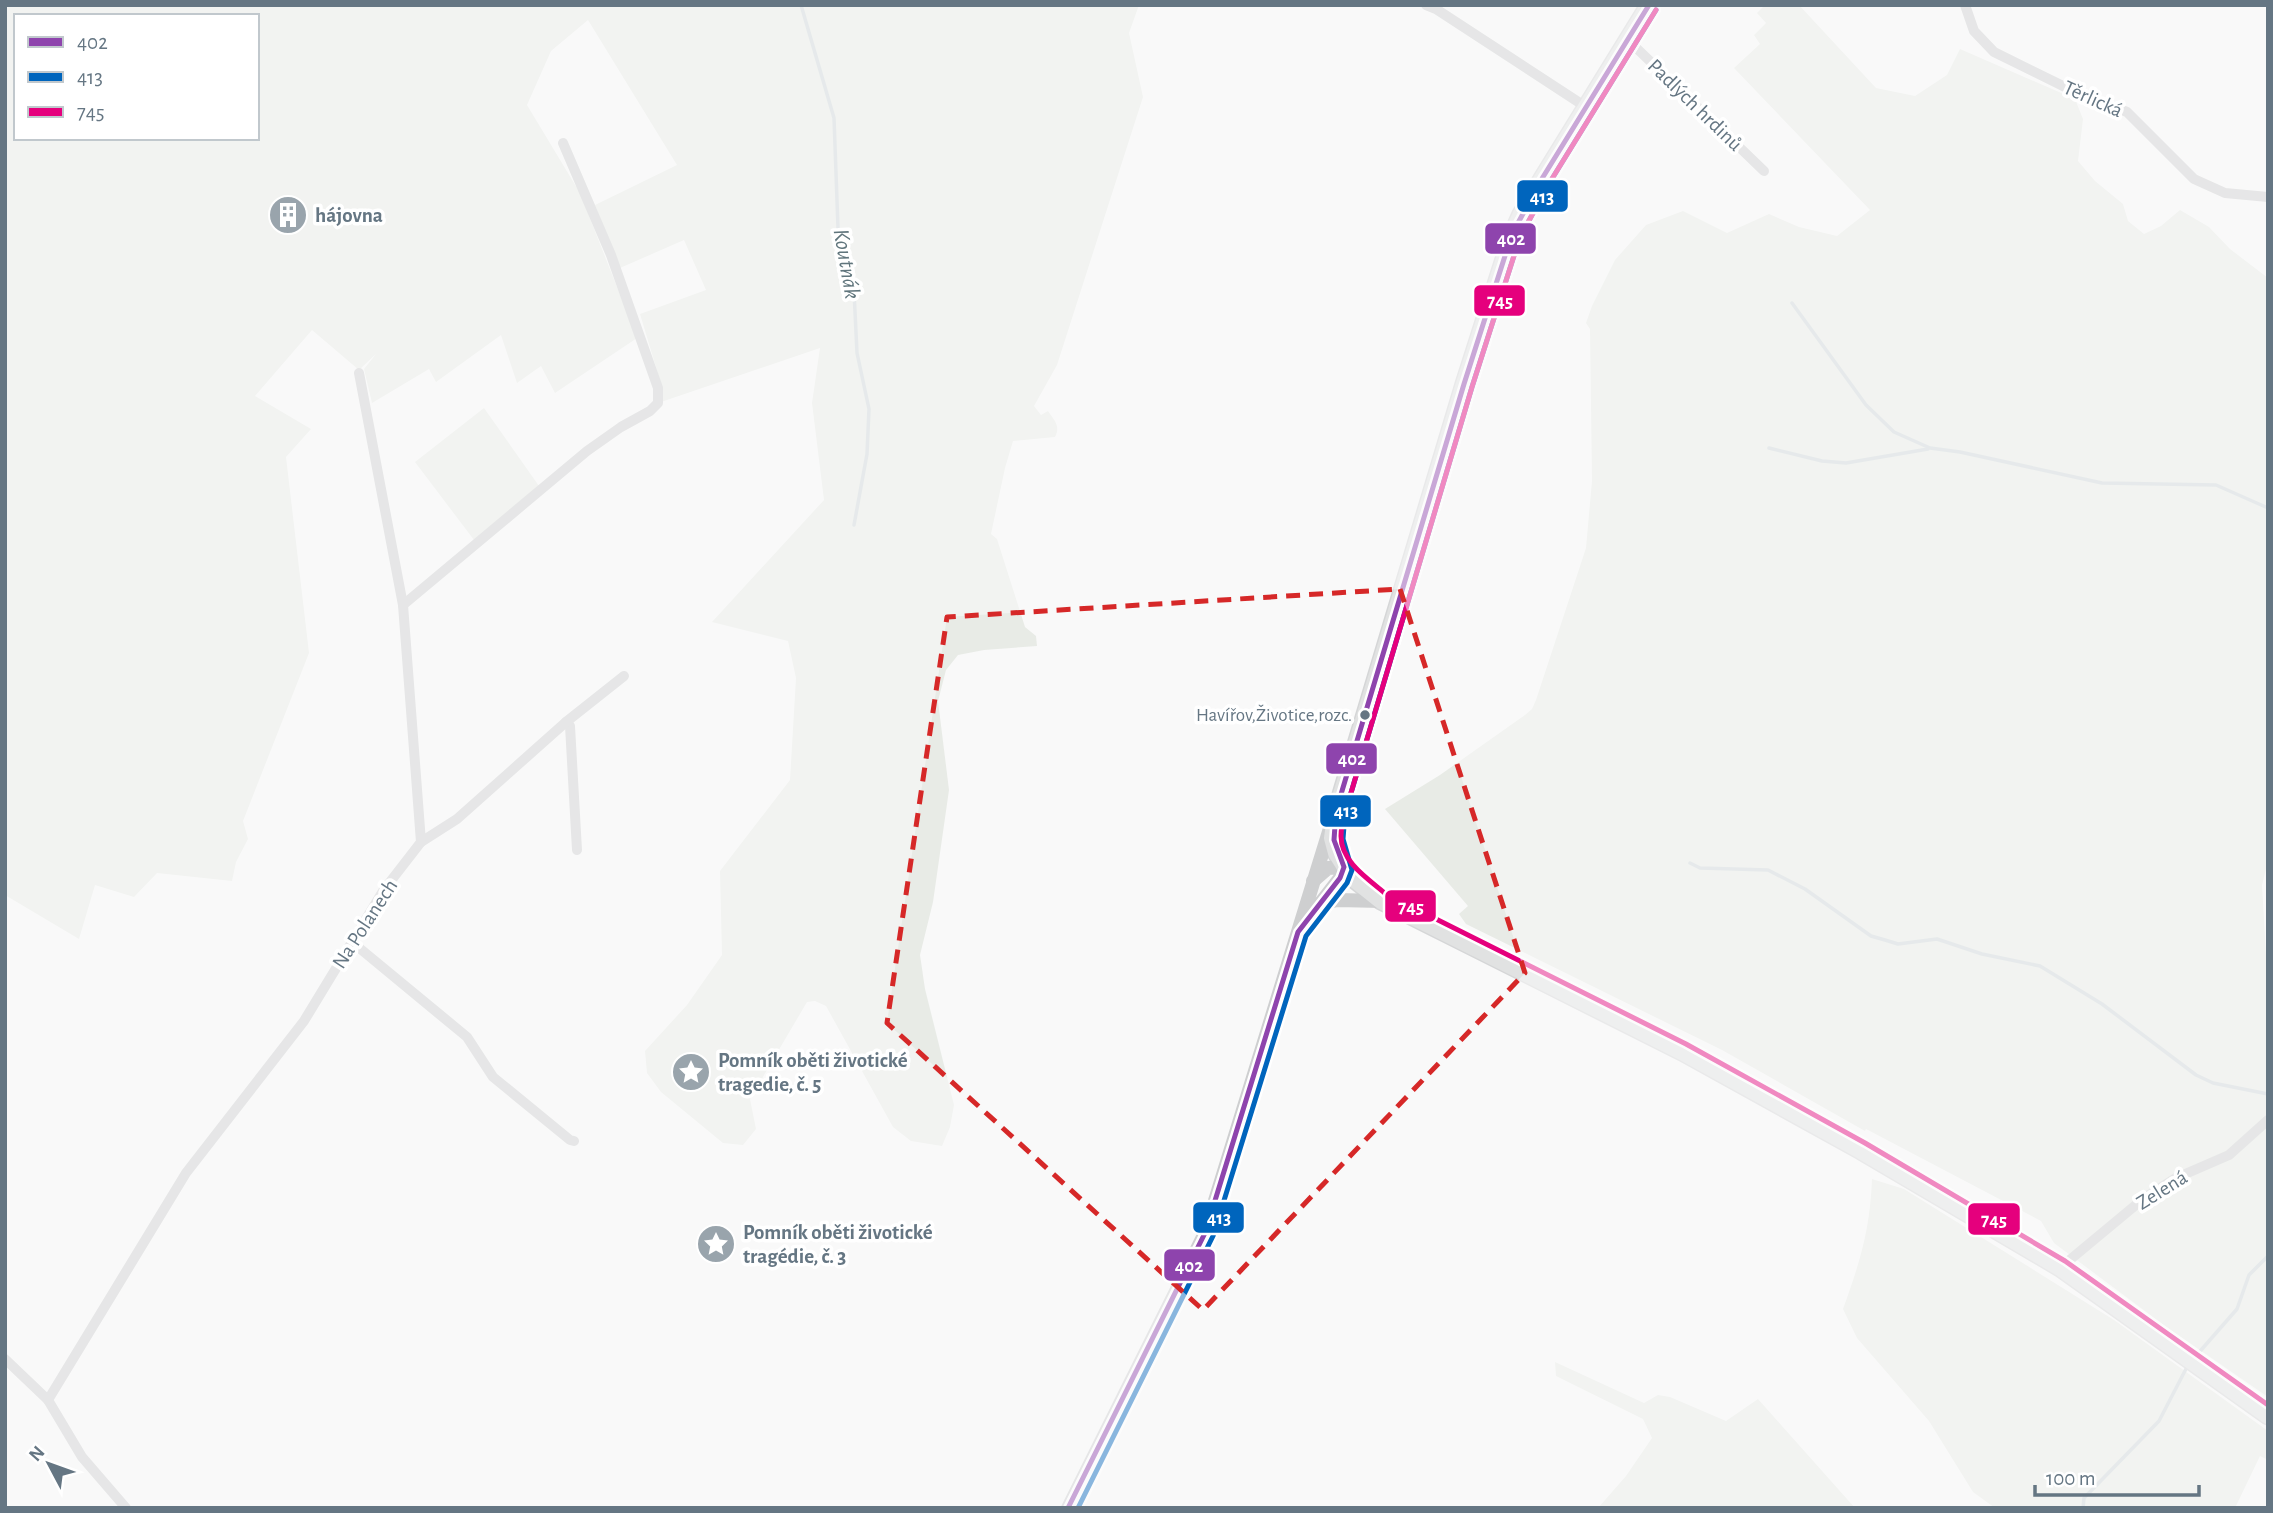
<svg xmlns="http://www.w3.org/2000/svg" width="2273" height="1513" font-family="'Alegreya Sans',sans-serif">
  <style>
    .green { fill: #e8ebe6; fill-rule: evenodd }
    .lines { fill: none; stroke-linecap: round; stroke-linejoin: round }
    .stream { stroke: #ced6d9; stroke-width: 3.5 }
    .secondary-casing { stroke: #d5d6d7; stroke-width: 19 }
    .minor { stroke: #cecfd0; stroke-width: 10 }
    .tertiary { stroke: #cecfd0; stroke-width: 14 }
    .secondary { stroke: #e1e2e2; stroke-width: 16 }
    .bus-1-casing { stroke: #fff; stroke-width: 10 }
    .bus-2-casing { stroke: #fff; stroke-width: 10 }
    .bus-3-casing { stroke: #fff; stroke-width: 10 }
    .bus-1 { stroke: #8e44ad; stroke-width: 5 }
    .bus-2 { stroke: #0065bd; stroke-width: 5 }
    .bus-3 { stroke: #e5007d; stroke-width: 5 }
    .marked { fill: none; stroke: #d62828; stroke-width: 5; stroke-dasharray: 14 9; stroke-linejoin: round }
    .bus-dot { fill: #657683; stroke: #fff; stroke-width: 2.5 }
    .labels { text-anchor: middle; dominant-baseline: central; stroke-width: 7; stroke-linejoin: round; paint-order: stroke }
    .bus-label { font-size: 19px; fill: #657683; stroke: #fff; text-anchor: end }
    .street-label { font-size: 21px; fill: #657683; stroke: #fff }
    .poi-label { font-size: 21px; font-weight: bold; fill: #657683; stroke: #fff; text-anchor: start }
    .water-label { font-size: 23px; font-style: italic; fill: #60757c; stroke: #fff }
    .line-badge { stroke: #fff; stroke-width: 2.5 }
    .badge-label { font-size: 19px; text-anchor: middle; font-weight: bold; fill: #fff }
  </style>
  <rect width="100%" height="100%" fill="#f9f9f9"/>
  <!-- green -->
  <g class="green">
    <path d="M5,5H1139L1129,33L1143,97L1057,365L1034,406L1041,415L1048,411C1054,420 1061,426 1055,437L1013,441L1005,468L991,534L997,539L1025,627L1036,636L1037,646L984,650L958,655L946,670L938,701L949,790L933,902L920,955L925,989L954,1105L950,1127L942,1146L911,1141L893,1127L826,1006L815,1001L807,1002L750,1099L756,1129L743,1145L723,1143L661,1092L647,1073L645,1051L687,1005L722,955L720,871L790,780L796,678L788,641L712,622L824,500L812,403L820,348L661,402L662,387L640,314L706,290L684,240L620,268L595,205L677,165L588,20L551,51L527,105L580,193L637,338L555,393L541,366L517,383L501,335L436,382L429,369L372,403L364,369L376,354L359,370L312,330L255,396L311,429L286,457L309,653L243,821L248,839L236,862L232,881L157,873L134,897L95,885L79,939L5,895ZM16,16H257V138H16Z"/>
    <polygon points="1765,5 1799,5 1876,88 1915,96 1947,75 1960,49 2075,99 2083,119 2078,161 2095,181 2123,204 2128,221 2144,234 2161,226 2180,210 2209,227 2230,249 2268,278 2268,861 2262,885 2268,990 2268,1397 2165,1326 2054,1243 2041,1221 1866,1129 1865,1131 1722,1050 1466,924 1459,914 1468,906 1385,809 1440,775 1525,715 1532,709 1536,700 1586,548 1592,481 1590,329 1586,323 1592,306 1615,260 1646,225 1683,211 1727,233 1769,214 1799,227 1837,236 1870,210 1734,68 1760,44 1754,35 1766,23 1757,13"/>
    <polygon points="484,408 539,486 474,540 415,462"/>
    <path d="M1872,1179L1904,1189L2114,1320L2268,1431V1460L2260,1456L2235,1508H1995L1973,1492L1929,1421L1857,1338L1843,1309C1860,1262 1870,1230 1872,1179Z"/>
    <polygon points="1555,1362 1644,1403 1658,1395 1670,1397 1726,1421 1758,1399 1855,1508 1598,1508 1626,1476 1652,1438 1643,1419 1556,1376"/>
  </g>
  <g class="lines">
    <!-- stream -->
    <g class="stream">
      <polyline points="801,5 834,118 838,228 854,291 857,353 869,409 867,454 854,525"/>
      <polyline points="1792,303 1866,405 1894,432 1930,448 1960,452 2102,483 2216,485 2268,508"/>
      <polyline points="1769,448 1822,461 1846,463 1928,449"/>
      <polyline points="1690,863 1700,868 1768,870 1805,889 1871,936 1885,940 1898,944 1937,939 1982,954 2040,966 2102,1004 2196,1075 2213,1083 2268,1094"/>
      <polyline points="2195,1357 2237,1309 2249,1275 2268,1256"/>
      <polyline points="2031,1508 2062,1508"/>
      <polyline points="2083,1508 2084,1498 2159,1421 2188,1365"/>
    </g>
    <defs>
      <polyline id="secondary" points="1649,5 1543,177 1521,214 1512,234 1464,384 1336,811 1332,838 1336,853 1351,877 1381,901 1682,1052 1861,1151 2060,1268 2268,1416"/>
    </defs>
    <!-- secondary casing -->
    <use href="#secondary" class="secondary-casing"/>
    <!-- minor -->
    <g class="minor">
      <polyline points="1426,5 1436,9 1586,107"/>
      <polyline points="1965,5 1974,31 1994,52 2063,86 2127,112 2194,179 2225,193 2268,197"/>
      <polyline points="1627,39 1764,171"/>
      <polyline points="403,605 587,451 621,427 650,411 658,403 658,388 611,255 563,143"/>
      <polyline points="566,722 570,726 577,850"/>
      <polyline points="421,842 457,819 566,722 624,676"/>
      <polyline points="352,942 467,1037 493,1077 570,1140 574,1141"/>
      <polyline points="2060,1268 2143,1199 2176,1178 2229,1155 2268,1120"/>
      <polyline points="5,1359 48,1400 82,1457 126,1508"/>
      <polyline points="48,1400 186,1173 304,1021 383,891 421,842 403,605 359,373"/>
    </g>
    <!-- tertiary -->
    <g class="tertiary">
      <polyline points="1318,904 1338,900 1381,901"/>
      <polyline points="1305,923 1340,878 1344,867 1328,868 1313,881"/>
      <polyline points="1068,1508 1205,1233 1331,825"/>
    </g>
    <!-- secondary -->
    <use href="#secondary" class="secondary"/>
    <defs>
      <polyline id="bus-1" points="1068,1508 1205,1233 1298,932 1340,878 1344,867 1334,840 1336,811 1464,384 1512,234 1543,177 1649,5"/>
      <polyline id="bus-2" points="1078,1508 1213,1236 1306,936 1347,883 1352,870 1343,839 1345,813 1472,387 1520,237 1550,182 1656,10"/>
      <path id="bus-3" d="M1656,10L1550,182L1520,237L1472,387L1345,813C1343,820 1341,828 1341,836C1341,862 1368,879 1386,894L1686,1044L1865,1143L2065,1261L2268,1405"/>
    </defs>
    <!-- bus-1 casing -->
    <use href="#bus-1" class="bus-1-casing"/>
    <!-- bus-2 casing -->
    <use href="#bus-2" class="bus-2-casing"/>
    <!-- bus-3 casing -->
    <use href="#bus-3" class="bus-3-casing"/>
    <!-- bus-1 -->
    <use href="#bus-1" class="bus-1"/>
    <!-- bus-2 -->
    <use href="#bus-2" class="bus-2"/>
    <!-- bus-3 -->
    <use href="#bus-3" class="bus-3"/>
  </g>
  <!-- marked area -->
  <path d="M0 0H2273V1513H0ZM1400,589L1525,973L1203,1310L887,1023L947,617Z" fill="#f9f9f9" fill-opacity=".55" fill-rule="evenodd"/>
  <path class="marked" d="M1400,589L1525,973L1203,1310L887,1023L947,617Z"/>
  <!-- icons -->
  <defs>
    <symbol id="building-disc" viewBox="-11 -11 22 22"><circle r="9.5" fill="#99a4ac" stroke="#fff"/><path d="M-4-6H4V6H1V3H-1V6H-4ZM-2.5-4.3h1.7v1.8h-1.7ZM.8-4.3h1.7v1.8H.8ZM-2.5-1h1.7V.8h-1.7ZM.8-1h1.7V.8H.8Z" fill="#fff"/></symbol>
    <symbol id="sight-disc" viewBox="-11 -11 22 22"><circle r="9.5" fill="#99a4ac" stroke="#fff"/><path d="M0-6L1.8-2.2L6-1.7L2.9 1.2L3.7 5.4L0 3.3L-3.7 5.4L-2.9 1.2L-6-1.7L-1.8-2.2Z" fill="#fff"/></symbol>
  </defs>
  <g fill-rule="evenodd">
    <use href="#building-disc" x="266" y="193" width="44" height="44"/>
    <use href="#sight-disc" x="669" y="1050" width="44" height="44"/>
    <use href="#sight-disc" x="694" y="1222" width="44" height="44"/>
  </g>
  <!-- markers -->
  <circle class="bus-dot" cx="1365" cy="715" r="6"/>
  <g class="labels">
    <!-- bus labels -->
    <g class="bus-label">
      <text x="1352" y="715">Havířov,Životice,rozc.</text>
    </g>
    <!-- street labels -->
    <g class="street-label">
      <text transform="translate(2093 99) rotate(24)">Těrlická</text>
      <text transform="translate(1695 105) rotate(44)">Padlých hrdinů</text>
      <text transform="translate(365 924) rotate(-57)">Na Polanech</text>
      <text transform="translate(2162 1190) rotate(-32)">Zelená</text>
    </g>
    <!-- poi labels -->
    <g class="poi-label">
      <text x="315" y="215">hájovna</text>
      <text x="718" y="1060">Pomník oběti životické<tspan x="718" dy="24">tragedie, č. 5</tspan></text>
      <text x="743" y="1232">Pomník oběti životické<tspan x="743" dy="24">tragédie, č. 3</tspan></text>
    </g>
    <!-- water labels -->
    <g class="water-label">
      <text transform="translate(846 264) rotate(80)">Koutnák</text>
    </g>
  </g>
  <g class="line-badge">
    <rect x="1516" y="179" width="53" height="34" rx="7" fill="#0065bd"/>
    <rect x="1484" y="222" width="53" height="33" rx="7" fill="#8e44ad"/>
    <rect x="1473" y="284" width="53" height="33" rx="7" fill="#e5007d"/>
    <rect x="1325" y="742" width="53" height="33" rx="7" fill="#8e44ad"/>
    <rect x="1319" y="794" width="53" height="34" rx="7" fill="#0065bd"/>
    <rect x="1384" y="889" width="53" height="34" rx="7" fill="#e5007d"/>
    <rect x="1192" y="1201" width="53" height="33" rx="7" fill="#0065bd"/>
    <rect x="1967" y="1202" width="54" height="34" rx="7" fill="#e5007d"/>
    <rect x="1163" y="1248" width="53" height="34" rx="7" fill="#8e44ad"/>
  </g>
  <g class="badge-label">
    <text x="1542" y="203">413</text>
    <text x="1511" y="245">402</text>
    <text x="1500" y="307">745</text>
    <text x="1352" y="765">402</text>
    <text x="1346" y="817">413</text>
    <text x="1411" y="913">745</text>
    <text x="1219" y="1224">413</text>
    <text x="1994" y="1226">745</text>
    <text x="1189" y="1272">402</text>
  </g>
  <!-- border -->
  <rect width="2273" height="1513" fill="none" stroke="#657683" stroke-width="14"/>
  <!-- legend -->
  <rect x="14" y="14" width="245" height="126" fill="#ffffff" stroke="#c1c8cd" stroke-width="2"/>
  <rect x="28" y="37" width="35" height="10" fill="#8e44ad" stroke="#c1c8cd" stroke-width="2"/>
  <text x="77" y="49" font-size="21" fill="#657683">402</text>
  <rect x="28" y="72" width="35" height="10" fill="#0065bd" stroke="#c1c8cd" stroke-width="2"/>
  <text x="77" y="84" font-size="21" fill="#657683">413</text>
  <rect x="28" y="107" width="35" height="10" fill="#e5007d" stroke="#c1c8cd" stroke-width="2"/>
  <text x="77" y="119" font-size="21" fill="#657683">745</text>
  <!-- north arrow -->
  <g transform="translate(49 1464) rotate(311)" stroke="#ffffff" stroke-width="5" paint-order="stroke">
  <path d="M0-5L12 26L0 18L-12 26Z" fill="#657683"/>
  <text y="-10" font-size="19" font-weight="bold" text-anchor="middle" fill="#657683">N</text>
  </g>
  <!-- scale -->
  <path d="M2035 1485v10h164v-10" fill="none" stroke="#657683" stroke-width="3.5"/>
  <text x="2046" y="1485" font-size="21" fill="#657683" stroke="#ffffff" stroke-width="5" paint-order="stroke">100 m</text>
</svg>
